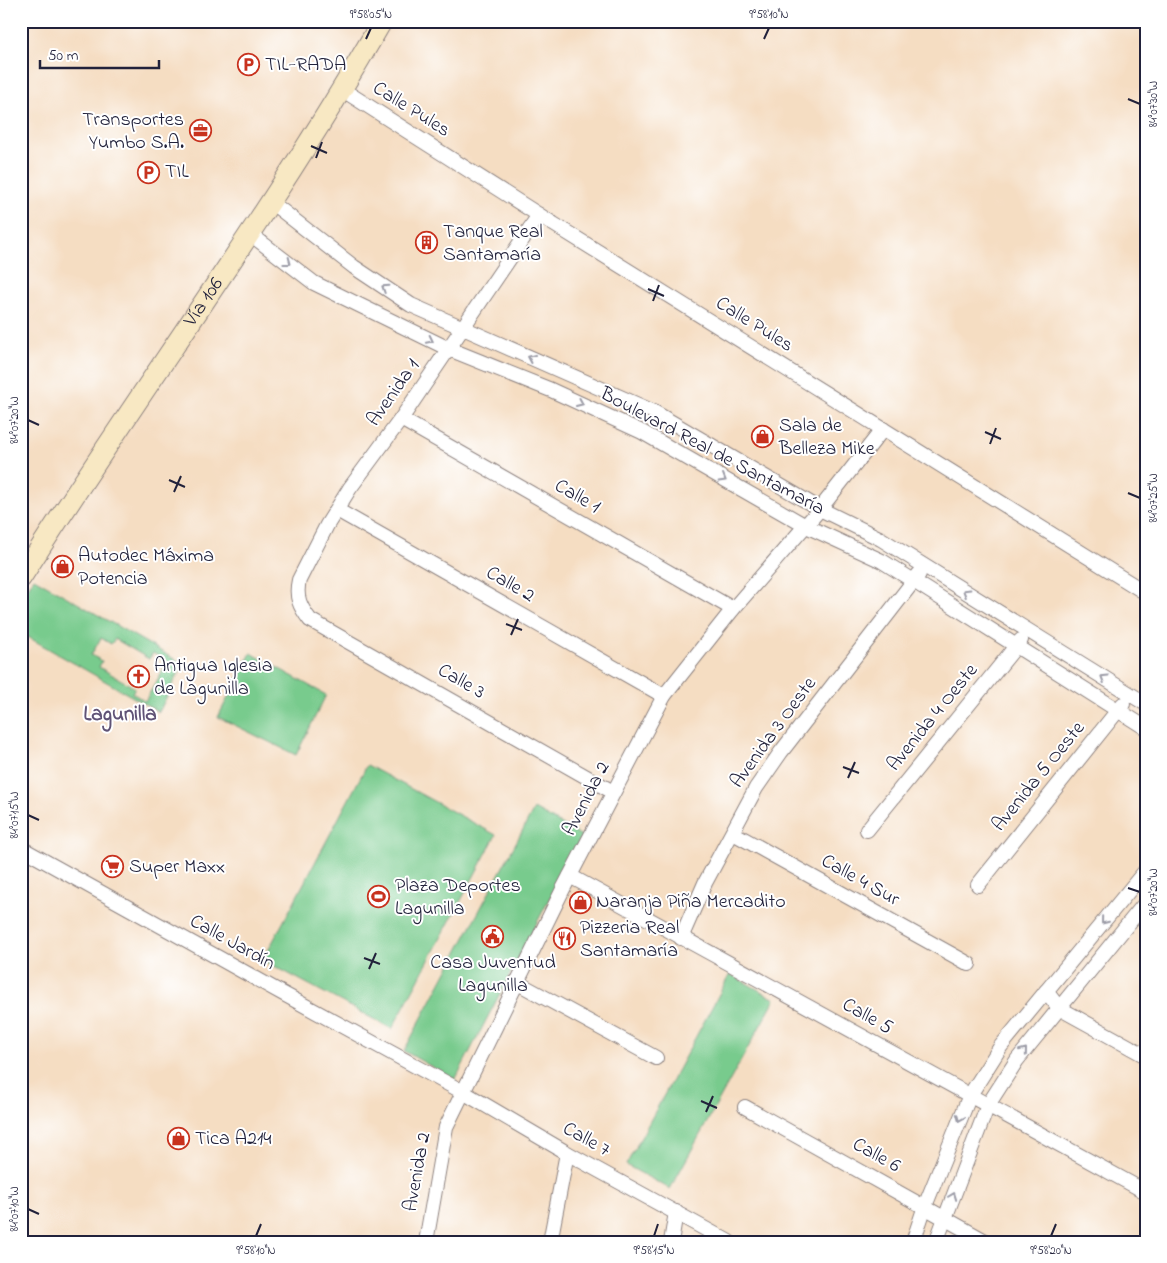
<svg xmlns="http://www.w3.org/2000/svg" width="1167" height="1263" font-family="'Indie Flower',sans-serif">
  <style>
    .green { fill: #78cb8d; stroke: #4d7664; fill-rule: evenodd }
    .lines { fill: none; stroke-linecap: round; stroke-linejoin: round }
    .minor-casing { stroke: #8c807e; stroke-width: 16 }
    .secondary-casing { stroke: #8c807e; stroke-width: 22 }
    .minor { stroke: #fff; stroke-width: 14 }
    .secondary { stroke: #f8e8c3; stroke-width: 20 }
    .oneway { stroke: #9c9ca7 }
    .ticks { fill: none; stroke: #22223b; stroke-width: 2 }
    .labels { text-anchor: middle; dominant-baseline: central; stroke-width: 4; stroke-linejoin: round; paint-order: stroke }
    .poi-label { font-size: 20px; fill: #22223b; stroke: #fff; text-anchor: start }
    .street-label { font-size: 20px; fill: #22223b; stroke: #fff }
    .neighbourhood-label { font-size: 21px; font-weight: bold; fill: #605376; stroke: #fff }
    .neatline { fill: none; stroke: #22223b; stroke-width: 2 }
    .ticks-label { font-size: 12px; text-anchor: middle; fill: #22223b }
  </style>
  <rect width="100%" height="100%" fill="#fff"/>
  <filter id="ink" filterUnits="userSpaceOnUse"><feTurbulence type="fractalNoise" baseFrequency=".02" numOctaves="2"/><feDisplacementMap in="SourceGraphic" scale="10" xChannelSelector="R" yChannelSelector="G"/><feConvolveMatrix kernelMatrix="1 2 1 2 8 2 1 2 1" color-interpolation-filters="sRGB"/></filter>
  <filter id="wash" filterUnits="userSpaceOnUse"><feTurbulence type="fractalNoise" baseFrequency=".0096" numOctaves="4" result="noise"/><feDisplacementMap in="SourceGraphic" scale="20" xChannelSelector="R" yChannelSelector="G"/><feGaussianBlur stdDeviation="1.12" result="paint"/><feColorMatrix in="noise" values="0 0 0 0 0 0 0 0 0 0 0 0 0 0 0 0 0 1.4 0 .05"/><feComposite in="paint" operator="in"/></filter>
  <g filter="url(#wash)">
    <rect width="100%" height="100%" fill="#f5ddc2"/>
    <!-- green -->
    <g class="green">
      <path d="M34,578L183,664L159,712L21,633V599ZM101,638L111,644L115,639L149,659L153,653L168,662L145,701L132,693L135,688L99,667L102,661L91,655Z"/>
      <polygon points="251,653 326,695 296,755 218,717"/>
      <polygon points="367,765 496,835 392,1029 263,960"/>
      <polygon points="534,809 582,836 455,1080 404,1051"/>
      <polygon points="730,974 775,999 670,1189 626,1165"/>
    </g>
  </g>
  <g filter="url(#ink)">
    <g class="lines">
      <defs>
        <g id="minor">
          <polyline points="343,90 539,215 1146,593"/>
          <polyline points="271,202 354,267 411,305 654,412 820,509 881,539 1146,704"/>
          <path d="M539,215L401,419L350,488L327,525L299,580C295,597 300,607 310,620L613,792"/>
          <polyline points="249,233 314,283 449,349 551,390 642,432 804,525 882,561 1146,728"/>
          <polyline points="401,419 733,609"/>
          <polyline points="337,510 664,696"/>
          <polyline points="867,830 1021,640"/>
          <polyline points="733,833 969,964"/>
          <polyline points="21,848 280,992 463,1092 567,1153 729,1242"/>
          <polyline points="570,876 1146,1192"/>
          <polyline points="978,885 1123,704"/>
          <polyline points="681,938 705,883 756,788 781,752 919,574"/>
          <polyline points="516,982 656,1058"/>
          <polyline points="1046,991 1059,1008 1146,1056"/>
          <polyline points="745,1107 987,1242"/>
          <polyline points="426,1242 446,1127 563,889 664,696 733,609 820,509 883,429"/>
          <polyline points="550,1242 567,1153"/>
          <polyline points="671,1242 676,1212"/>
          <polyline points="913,1242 925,1206 970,1095 1001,1046 1146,870"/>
          <polyline points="936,1242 988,1105 1017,1060 1146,902"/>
        </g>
        <g id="secondary">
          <path id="s1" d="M21,578C139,391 272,213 382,21"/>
        </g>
      </defs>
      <!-- minor casing -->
      <use href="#minor" class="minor-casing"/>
      <!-- secondary casing -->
      <use href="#secondary" class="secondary-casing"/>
      <!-- minor -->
      <use href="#minor" class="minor"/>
      <!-- secondary -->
      <use href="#secondary" class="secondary"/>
    </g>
    <!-- one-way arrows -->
    <defs><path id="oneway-chevron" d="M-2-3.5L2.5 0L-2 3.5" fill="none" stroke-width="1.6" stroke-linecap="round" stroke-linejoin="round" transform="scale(1.25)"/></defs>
    <g class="oneway">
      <use href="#oneway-chevron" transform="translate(288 262) rotate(37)"/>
      <use href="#oneway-chevron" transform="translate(385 288) rotate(-147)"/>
      <use href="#oneway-chevron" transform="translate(430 340) rotate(26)"/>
      <use href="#oneway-chevron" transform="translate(531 358) rotate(-156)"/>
      <use href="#oneway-chevron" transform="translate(580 403) rotate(24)"/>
      <use href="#oneway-chevron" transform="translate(723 479) rotate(30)"/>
      <use href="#oneway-chevron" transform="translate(966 592) rotate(-148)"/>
      <use href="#oneway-chevron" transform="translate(1104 678) rotate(-148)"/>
      <use href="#oneway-chevron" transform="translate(1104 921) rotate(129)"/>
      <use href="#oneway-chevron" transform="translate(1024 1051) rotate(-51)"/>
      <use href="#oneway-chevron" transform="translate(960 1118) rotate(112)"/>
      <use href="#oneway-chevron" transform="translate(953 1196) rotate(-69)"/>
    </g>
  </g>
  <!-- ticks -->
  <path class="ticks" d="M366,39L371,28M764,39L769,28M1128,99L1140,104M311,146L327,153M316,158L322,142M648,289L664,296M653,301L659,285M28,420L39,425M985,432L1001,439M990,444L996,428M169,480L185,487M174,492L181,476M1128,493L1140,498M506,624L522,630M511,635L518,619M843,767L859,773M848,778L855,762M28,815L39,820M1128,888L1140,892M364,958L380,964M369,969L376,953M701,1101L717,1108M706,1112L713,1096M28,1209L39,1214M256,1236L261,1224M654,1236L658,1224M1051,1236L1056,1224"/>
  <!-- icons -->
  <defs>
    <symbol id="parking-ring" viewBox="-11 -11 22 22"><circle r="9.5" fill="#fff" stroke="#c8321e" stroke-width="1.5"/><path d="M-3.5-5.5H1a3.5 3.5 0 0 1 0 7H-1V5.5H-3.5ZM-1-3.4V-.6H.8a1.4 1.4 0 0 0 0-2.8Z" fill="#c8321e"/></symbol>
    <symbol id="office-ring" viewBox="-11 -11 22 22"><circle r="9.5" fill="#fff" stroke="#c8321e" stroke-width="1.5"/><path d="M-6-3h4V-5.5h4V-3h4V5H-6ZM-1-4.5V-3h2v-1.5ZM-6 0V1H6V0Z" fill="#c8321e"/></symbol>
    <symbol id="building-ring" viewBox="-11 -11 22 22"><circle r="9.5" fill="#fff" stroke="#c8321e" stroke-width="1.5"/><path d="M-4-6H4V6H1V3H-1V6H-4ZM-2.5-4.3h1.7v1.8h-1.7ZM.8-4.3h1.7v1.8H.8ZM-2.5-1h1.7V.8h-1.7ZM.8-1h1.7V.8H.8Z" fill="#c8321e"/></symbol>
    <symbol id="shop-ring" viewBox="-11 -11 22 22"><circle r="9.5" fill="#fff" stroke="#c8321e" stroke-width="1.5"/><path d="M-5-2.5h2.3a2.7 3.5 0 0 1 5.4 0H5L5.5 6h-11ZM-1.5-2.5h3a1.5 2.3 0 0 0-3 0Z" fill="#c8321e"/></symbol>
    <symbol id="church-ring" viewBox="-11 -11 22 22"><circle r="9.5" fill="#fff" stroke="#c8321e" stroke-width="1.5"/><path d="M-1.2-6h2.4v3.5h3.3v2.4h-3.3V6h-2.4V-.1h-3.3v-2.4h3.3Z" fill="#c8321e"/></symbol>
    <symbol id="supermarket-ring" viewBox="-11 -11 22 22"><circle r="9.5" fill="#fff" stroke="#c8321e" stroke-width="1.5"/><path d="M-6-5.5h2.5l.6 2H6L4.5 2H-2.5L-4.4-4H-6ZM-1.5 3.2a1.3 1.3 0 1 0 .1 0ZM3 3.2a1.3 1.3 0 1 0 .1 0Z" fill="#c8321e"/></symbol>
    <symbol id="stadium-ring" viewBox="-11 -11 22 22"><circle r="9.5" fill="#fff" stroke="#c8321e" stroke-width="1.5"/><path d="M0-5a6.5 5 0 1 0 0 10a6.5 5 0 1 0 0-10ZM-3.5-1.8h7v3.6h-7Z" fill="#c8321e"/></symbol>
    <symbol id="civic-ring" viewBox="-11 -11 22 22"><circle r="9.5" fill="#fff" stroke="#c8321e" stroke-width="1.5"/><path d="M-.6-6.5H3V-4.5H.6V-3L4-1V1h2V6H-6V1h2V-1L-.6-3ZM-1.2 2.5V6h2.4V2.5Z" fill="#c8321e"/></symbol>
    <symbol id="restaurant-ring" viewBox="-11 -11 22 22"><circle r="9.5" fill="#fff" stroke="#c8321e" stroke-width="1.5"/><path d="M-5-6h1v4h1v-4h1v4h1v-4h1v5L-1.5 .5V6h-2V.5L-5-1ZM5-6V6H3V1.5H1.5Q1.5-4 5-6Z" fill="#c8321e"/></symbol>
  </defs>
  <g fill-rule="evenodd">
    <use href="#parking-ring" x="236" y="52" width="25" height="25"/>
    <use href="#office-ring" x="188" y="118" width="25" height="25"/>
    <use href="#parking-ring" x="136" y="160" width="25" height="25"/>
    <use href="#building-ring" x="414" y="230" width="25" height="25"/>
    <use href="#shop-ring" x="750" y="424" width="25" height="25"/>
    <use href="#shop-ring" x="50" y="554" width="25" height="25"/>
    <use href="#church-ring" x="126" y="664" width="25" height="25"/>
    <use href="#supermarket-ring" x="100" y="854" width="25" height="25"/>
    <use href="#stadium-ring" x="366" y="884" width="25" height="25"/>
    <use href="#shop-ring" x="568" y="890" width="25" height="25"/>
    <use href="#civic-ring" x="480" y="924" width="25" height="25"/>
    <use href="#restaurant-ring" x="552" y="926" width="25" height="25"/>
    <use href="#shop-ring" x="166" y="1126" width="25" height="25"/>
  </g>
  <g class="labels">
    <!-- poi labels -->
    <g class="poi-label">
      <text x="265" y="65">TIL-RADA</text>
      <text x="184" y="120" text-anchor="end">Transportes<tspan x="184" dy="23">Yumbo S.A.</tspan></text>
      <text x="165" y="172">TIL</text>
      <text x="443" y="232">Tanque Real<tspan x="443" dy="23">Santamaría</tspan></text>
      <text x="779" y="426">Sala de<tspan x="779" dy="23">Belleza Mike</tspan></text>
      <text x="78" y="556">Autodec Máxima<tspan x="78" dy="23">Potencia</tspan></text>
      <text x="154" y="666">Antigua Iglesia<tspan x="154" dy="23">de Lagunilla</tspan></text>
      <text x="129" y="867">Super Maxx</text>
      <text x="395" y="886">Plaza Deportes<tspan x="395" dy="23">Lagunilla</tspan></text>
      <text x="596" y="902">Naranja Piña Mercadito</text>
      <text x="580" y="928">Pizzeria Real<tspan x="580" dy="23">Santamaría</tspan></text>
      <text x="493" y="963" text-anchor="middle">Casa Juventud<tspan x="493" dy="23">Lagunilla</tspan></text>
      <text x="195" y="1139">Tica A214</text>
    </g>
    <!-- street labels -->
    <g class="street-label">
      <text transform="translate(411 110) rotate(32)">Calle Pules</text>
      <text stroke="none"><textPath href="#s1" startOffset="331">Vía 106</textPath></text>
      <text transform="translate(754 325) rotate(32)">Calle Pules</text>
      <text transform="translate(394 393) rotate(-55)">Avenida 1</text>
      <text transform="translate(712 452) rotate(28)">Boulevard Real de Santamaría</text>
      <text transform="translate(577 497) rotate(30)">Calle 1</text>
      <text transform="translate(510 585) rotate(30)">Calle 2</text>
      <text transform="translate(461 682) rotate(30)">Calle 3</text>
      <text transform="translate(933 718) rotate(-51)">Avenida 4 Oeste</text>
      <text transform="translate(774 733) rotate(-54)">Avenida 3 Oeste</text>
      <text transform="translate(1039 777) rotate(-51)">Avenida 5 Oeste</text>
      <text transform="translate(587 799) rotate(-63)">Avenida 2</text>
      <text transform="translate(860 881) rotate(29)">Calle 4 Sur</text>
      <text transform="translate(232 943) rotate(29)">Calle Jardín</text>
      <text transform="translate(867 1017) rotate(29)">Calle 5</text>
      <text transform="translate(586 1140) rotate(29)">Calle 7</text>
      <text transform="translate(876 1156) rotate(29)">Calle 6</text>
      <text transform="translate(418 1172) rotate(-80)">Avenida 2</text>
    </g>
    <!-- neighbourhood labels -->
    <g class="neighbourhood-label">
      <text x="120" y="715">Lagunilla</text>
    </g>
  </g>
  <!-- margin -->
  <rect width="1167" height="1263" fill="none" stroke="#fff" stroke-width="55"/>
  <!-- scale -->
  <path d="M40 60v8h119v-8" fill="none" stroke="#22223b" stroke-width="2.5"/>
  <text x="48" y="60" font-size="15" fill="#22223b" stroke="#ffffff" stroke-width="4" paint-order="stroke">50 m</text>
  <rect x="28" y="28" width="1112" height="1208" class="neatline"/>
  <g class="ticks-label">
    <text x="371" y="18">9°58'05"N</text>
    <text x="769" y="18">9°58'10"N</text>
    <text transform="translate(1153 104) rotate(-90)" y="4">84°07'30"W</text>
    <text transform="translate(14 420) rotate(-90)" y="4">84°07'20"W</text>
    <text transform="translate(1153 498) rotate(-90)" y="4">84°07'25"W</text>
    <text transform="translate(14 815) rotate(-90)" y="4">84°07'15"W</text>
    <text transform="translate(1153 892) rotate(-90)" y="4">84°07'20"W</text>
    <text transform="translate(14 1209) rotate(-90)" y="4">84°07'10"W</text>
    <text x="256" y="1254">9°58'10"N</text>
    <text x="654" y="1254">9°58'15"N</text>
    <text x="1051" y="1254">9°58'20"N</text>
  </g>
</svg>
